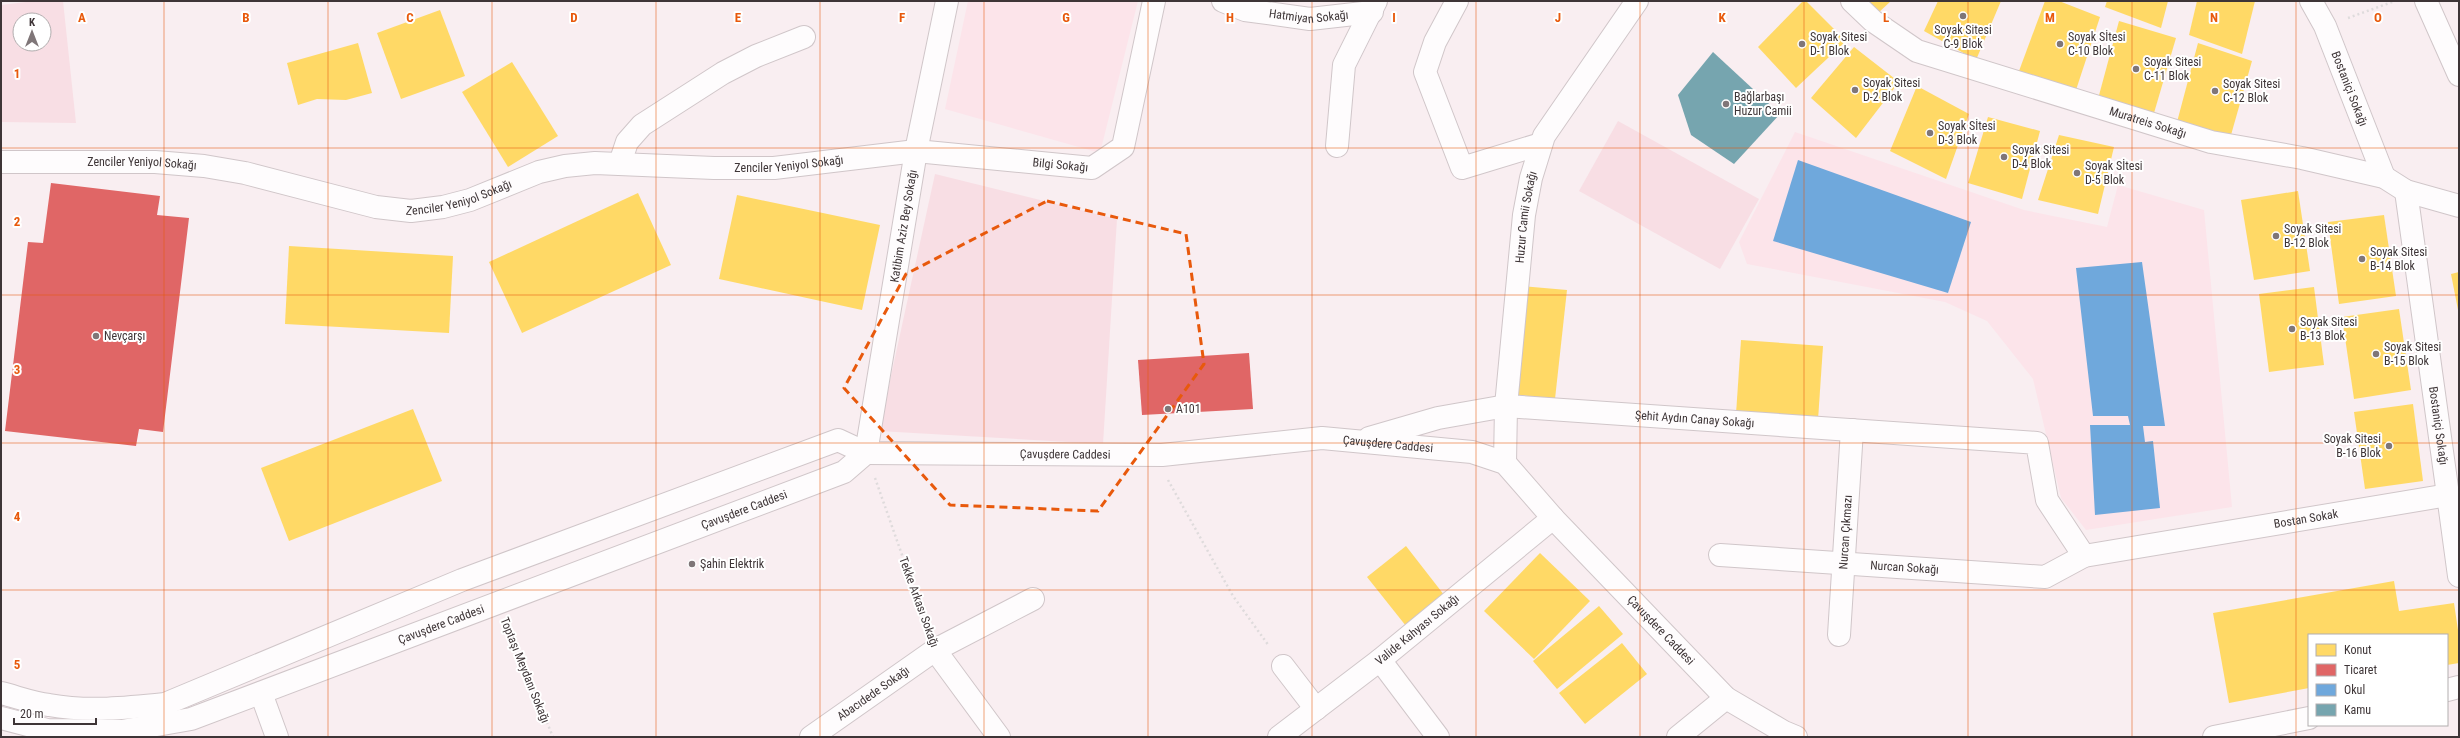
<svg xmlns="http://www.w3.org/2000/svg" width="2460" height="738" font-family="'Roboto Condensed',sans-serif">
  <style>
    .built { fill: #fce4ea }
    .green { fill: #f8dee4; fill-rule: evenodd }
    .homes { fill: #ffd966 }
    .shops { fill: #e06666 }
    .schools { fill: #6fa8dc }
    .public { fill: #76a5af }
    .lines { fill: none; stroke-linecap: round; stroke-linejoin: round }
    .minor-casing { stroke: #d0c6c9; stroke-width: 24 }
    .path { stroke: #dfdbdc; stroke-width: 2.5; stroke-dasharray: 2 3; stroke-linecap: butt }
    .minor { stroke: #fefcfd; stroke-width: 22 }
    .marked { fill: none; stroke: #e8590c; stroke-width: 3; stroke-dasharray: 8 5; stroke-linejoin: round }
    .grid { fill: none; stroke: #e8590c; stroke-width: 1; stroke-opacity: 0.55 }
    .poi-dot { fill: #7f7678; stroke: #fff; stroke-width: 1.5 }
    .labels { text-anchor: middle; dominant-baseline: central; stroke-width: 4; stroke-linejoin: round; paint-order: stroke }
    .street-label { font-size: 12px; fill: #3e3537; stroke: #fff }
    .poi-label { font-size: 12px; fill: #3e3537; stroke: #fff; text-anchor: start }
    .grid-label { font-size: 13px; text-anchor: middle; font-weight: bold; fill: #e8590c; stroke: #fff; stroke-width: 4; stroke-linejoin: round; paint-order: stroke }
  </style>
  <rect width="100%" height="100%" fill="#f9eef1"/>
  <!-- built -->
  <g class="built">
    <polygon points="968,1 1138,1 1100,153 945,109"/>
    <polygon points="1795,132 2024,210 2107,227 2118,185 2204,210 2232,507 2086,530 2061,498 2033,379 1987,321 1945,302 1747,264 1739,242"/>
  </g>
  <!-- green -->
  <g class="green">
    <path d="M34,1H63L76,123L1,122V5ZM20,20H44V44H20Z"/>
    <polygon points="1618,121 1759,199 1720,269 1579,191"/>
    <polygon points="935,174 1117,219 1103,444 879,431"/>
  </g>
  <!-- homes -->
  <g class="homes">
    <polygon points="1803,1 1806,1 1846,41 1796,88 1758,47"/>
    <polygon points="1866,1 1891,1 1877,14"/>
    <polygon points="1938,1 2001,1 1976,60 1924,31"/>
    <polygon points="2045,1 2059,1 2100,17 2076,90 2019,71"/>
    <polygon points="2107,1 2168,1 2161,28 2105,7"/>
    <polygon points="2197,1 2255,1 2242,54 2189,35"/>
    <polygon points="440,10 465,76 401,99 377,33"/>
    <polygon points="2119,21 2176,38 2154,113 2098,99"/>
    <polygon points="358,43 372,93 346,100 317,99 298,105 287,63"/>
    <polygon points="2198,43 2252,61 2231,135 2177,122"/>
    <polygon points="1854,47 1899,82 1856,138 1811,98"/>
    <polygon points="512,62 558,136 508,167 462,92"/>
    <polygon points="1917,86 1969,114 1946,179 1890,151"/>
    <polygon points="1988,117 2040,131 2022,199 1968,183"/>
    <polygon points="2059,135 2114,147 2098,214 2038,200"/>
    <polygon points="2298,191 2310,271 2254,280 2241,200"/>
    <polygon points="638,193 671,265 522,333 489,262"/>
    <polygon points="737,195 880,225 862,310 719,279"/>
    <polygon points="2384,215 2396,296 2339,304 2328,222"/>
    <polygon points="289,246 453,256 449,333 285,324"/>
    <polygon points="2459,272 2459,310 2458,310 2451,274"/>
    <polygon points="1522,286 1567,290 1555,399 1511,394"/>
    <polygon points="2314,287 2324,365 2269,372 2259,294"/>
    <polygon points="2399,309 2411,390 2354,399 2342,317"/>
    <polygon points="1741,340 1823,346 1818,420 1736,414"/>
    <polygon points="2413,404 2423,481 2365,489 2354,412"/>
    <polygon points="413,409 442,481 289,541 261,468"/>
    <polygon points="1406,546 1448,600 1410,631 1367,577"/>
    <polygon points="1540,553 1590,601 1534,659 1484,611"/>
    <polygon points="2394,581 2399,611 2454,603 2459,637 2459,663 2447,665 2447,635 2309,635 2309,688 2229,703 2213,613"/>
    <polygon points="1599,606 1623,634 1557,689 1533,661"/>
    <polygon points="1622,643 1647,674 1585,724 1559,693"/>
  </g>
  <!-- shops -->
  <g class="shops">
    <polygon points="51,183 160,196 157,215 189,218 163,432 139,429 136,446 5,431 28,242 43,243"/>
    <polygon points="1249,353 1253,409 1142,415 1138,360"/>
  </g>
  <!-- schools -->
  <g class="schools">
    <polygon points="1798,160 1971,222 1948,293 1773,241"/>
    <polygon points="2142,262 2165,426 2143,426 2145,442 2153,441 2160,508 2095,515 2090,425 2130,425 2128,416 2093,416 2076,268"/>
  </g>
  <!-- public -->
  <polygon class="public" points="1713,52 1780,114 1734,164 1691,135 1678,95"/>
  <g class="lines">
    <defs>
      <g id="minor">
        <path id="s1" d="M1223,1L1245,10L1310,19L1372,12"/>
        <polyline points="1457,1 1435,42 1425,72 1462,168 1541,144"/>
        <path id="s2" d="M1852,1L1873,21L1917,51L2211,142L2302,158L2384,177L2406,191L2459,206"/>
        <path id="s3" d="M2311,1L2325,26L2384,177"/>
        <polyline points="2426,1 2459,75"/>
        <polyline points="1337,146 1344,65 1376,1"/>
        <path id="s4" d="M1,162H155L204,166L245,173L376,207L411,211L443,207L470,200L539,172L565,166L595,163L714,168H774L916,151L1092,168L1123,147L1154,1"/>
        <polyline points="620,163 627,142 642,125 723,73 756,56 804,37"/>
        <path id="s5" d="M2406,191L2448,495"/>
        <path id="s6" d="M1369,438L1438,418L1506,406L2037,443L2047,500L2084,556"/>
        <path id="s7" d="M866,453L916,151L947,1"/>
        <path id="s8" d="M1505,463L1506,406L1524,215L1531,178L1544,136L1637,1"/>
        <path id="s9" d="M1720,555L2045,577L2084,556L2448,495L2459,576"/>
        <path id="s10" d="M1839,635L1852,430"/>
        <polyline points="935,650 999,737"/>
        <polyline points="1380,660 1438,737"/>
        <polyline points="1283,666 1316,709"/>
        <polyline points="2447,690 2459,687"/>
        <path id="s11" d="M1,693C17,697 33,703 49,705C87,712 127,708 165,704L462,580L838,440L866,453L1162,455L1322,438L1472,452L1505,463L1553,518L1726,698L1784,732L1796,737"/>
        <polyline points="261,693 277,737"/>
        <path id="s12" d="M1,718L47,730L122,731L191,719L844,472L866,453"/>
        <path id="s13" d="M811,737L935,650L1033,599"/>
        <path id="s14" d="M1279,737L1380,660L1553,518"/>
        <polyline points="1678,737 1726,698"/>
        <polyline points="2214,737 2309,718"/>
      </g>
    </defs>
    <!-- minor casing -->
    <use href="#minor" class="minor-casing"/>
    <!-- path -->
    <g class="path">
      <polyline points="2348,18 2395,1"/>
      <polyline points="875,478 927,626"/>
      <polyline points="1168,480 1233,596 1269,646"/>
      <polyline points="507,625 553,737"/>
    </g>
    <!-- minor -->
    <use href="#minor" class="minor"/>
  </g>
  <!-- marked area -->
  <path class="marked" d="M1047,201L1186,234L1204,364L1098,511L950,505L844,388L906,274Z"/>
  <!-- grid -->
  <path class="grid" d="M164,1V737M328,1V737M492,1V737M656,1V737M820,1V737M984,1V737M1148,1V737M1312,1V737M1476,1V737M1640,1V737M1804,1V737M1968,1V737M2132,1V737M2296,1V737M1,148H2459M1,295H2459M1,443H2459M1,590H2459"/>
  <!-- markers -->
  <g class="poi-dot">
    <circle cx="1963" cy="16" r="4"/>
    <circle cx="1802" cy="44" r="4"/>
    <circle cx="2060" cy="44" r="4"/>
    <circle cx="2136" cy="69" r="4"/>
    <circle cx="1855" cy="90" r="4"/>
    <circle cx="2215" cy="91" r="4"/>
    <circle cx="1726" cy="104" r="4"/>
    <circle cx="1930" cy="133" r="4"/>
    <circle cx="2004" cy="157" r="4"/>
    <circle cx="2077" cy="173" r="4"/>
    <circle cx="2276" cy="236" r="4"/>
    <circle cx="2362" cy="259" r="4"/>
    <circle cx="2292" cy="329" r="4"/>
    <circle cx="96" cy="336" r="4"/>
    <circle cx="2376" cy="354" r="4"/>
    <circle cx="1168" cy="409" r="4"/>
    <circle cx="2389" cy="446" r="4"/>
    <circle cx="692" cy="564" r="4"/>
  </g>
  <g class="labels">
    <!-- street labels -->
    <g class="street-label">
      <text stroke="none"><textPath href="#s1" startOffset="88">Hatmiyan Sokağı</textPath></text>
      <text stroke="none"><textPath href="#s3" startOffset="96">Bostaniçi Sokağı</textPath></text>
      <text stroke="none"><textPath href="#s2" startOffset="324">Muratreis Sokağı</textPath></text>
      <text stroke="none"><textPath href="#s4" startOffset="801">Zenciler Yeniyol Sokağı</textPath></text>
      <text stroke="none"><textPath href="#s4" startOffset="141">Zenciler Yeniyol Sokağı</textPath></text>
      <text stroke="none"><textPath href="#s4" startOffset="1074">Bilgi Sokağı</textPath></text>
      <text stroke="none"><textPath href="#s4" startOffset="465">Zenciler Yeniyol Sokağı</textPath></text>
      <text stroke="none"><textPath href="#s8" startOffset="247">Huzur Camii Sokağı</textPath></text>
      <text stroke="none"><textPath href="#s7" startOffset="230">Katibim Aziz Bey Sokağı</textPath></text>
      <text stroke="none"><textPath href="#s6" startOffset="330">Şehit Aydın Canay Sokağı</textPath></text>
      <text stroke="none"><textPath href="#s5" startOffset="237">Bostaniçi Sokağı</textPath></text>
      <text stroke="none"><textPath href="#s11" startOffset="1443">Çavuşdere Caddesi</textPath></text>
      <text stroke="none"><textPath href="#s11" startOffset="1119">Çavuşdere Caddesi</textPath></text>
      <text stroke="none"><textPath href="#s12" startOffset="784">Çavuşdere Caddesi</textPath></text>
      <text stroke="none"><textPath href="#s9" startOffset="595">Bostan Sokak</textPath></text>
      <text stroke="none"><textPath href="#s10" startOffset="103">Nurcan Çıkmazı</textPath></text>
      <text stroke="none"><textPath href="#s9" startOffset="185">Nurcan Sokağı</textPath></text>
      <text transform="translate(919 602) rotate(70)">Tekke Arkası Sokağı</text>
      <text stroke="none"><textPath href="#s12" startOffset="460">Çavuşdere Caddesi</textPath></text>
      <text stroke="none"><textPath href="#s14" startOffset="175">Valide Kahyası Sokağı</textPath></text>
      <text stroke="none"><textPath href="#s11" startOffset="1791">Çavuşdere Caddesi</textPath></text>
      <text transform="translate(525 670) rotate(68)">Toptaşı Meydanı Sokağı</text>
      <text stroke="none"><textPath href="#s13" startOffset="76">Abacıdede Sokağı</textPath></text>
    </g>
    <!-- poi labels -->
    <g class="poi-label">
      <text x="1963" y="30" text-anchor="middle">Soyak Sitesi<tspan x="1963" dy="14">C-9 Blok</tspan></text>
      <text x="1810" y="37">Soyak Sitesi<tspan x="1810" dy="14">D-1 Blok</tspan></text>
      <text x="2068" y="37">Soyak Sİtesi<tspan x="2068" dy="14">C-10 Blok</tspan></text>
      <text x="2144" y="62">Soyak Sitesi<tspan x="2144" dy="14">C-11 Blok</tspan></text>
      <text x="1863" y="83">Soyak Sitesi<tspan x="1863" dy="14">D-2 Blok</tspan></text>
      <text x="2223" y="84">Soyak Sitesi<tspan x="2223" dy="14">C-12 Blok</tspan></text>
      <text x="1734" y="97">Bağlarbaşı<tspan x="1734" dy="14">Huzur Camii</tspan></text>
      <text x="1938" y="126">Soyak Sİtesi<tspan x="1938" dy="14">D-3 Blok</tspan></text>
      <text x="2012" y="150">Soyak Sitesi<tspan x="2012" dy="14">D-4 Blok</tspan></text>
      <text x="2085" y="166">Soyak Sİtesi<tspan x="2085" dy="14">D-5 Blok</tspan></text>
      <text x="2284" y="229">Soyak Sitesi<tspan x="2284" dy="14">B-12 Blok</tspan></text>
      <text x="2370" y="252">Soyak Sitesi<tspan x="2370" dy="14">B-14 Blok</tspan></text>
      <text x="2300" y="322">Soyak Sitesi<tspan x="2300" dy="14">B-13 Blok</tspan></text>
      <text x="104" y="336">Nevçarşı</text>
      <text x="2384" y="347">Soyak Sitesi<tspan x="2384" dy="14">B-15 Blok</tspan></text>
      <text x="1176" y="409">A101</text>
      <text x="2381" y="439" text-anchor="end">Soyak Sitesi<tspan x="2381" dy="14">B-16 Blok</tspan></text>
      <text x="700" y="564">Şahin Elektrik</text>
    </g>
  </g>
  <g class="grid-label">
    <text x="82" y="22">A</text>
    <text x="246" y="22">B</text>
    <text x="410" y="22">C</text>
    <text x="574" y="22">D</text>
    <text x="738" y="22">E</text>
    <text x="902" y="22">F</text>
    <text x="1066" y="22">G</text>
    <text x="1230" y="22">H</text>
    <text x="1394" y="22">I</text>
    <text x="1558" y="22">J</text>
    <text x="1722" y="22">K</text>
    <text x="1886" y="22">L</text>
    <text x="2050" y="22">M</text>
    <text x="2214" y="22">N</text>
    <text x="2378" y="22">O</text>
    <text x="17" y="78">1</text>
    <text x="17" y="226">2</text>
    <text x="17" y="374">3</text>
    <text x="17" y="521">4</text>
    <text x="17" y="669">5</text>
  </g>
  <!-- border -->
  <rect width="2460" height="738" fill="none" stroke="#3e3537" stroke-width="4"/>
  <!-- legend -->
  <rect x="2308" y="634" width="140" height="92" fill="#ffffff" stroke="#b2aeaf"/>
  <rect x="2316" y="644" width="20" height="12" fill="#ffd966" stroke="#b2aeaf"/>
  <text x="2344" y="654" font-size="12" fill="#3e3537">Konut</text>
  <rect x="2316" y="664" width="20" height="12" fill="#e06666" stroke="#b2aeaf"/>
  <text x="2344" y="674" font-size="12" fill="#3e3537">Ticaret</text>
  <rect x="2316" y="684" width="20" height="12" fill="#6fa8dc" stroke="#b2aeaf"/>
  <text x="2344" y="694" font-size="12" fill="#3e3537">Okul</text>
  <rect x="2316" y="704" width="20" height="12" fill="#76a5af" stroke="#b2aeaf"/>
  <text x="2344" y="714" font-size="12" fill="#3e3537">Kamu</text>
  <!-- north arrow -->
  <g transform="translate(32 32)"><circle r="19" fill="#ffffff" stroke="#b2aeaf"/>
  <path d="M0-3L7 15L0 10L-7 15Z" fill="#7f7678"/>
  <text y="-6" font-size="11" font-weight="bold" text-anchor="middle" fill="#3e3537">K</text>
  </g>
  <!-- scale -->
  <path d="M14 718v6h82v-6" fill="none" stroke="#3e3537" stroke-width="2"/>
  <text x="20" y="718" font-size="12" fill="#3e3537" stroke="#ffffff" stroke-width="3" paint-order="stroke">20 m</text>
</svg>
